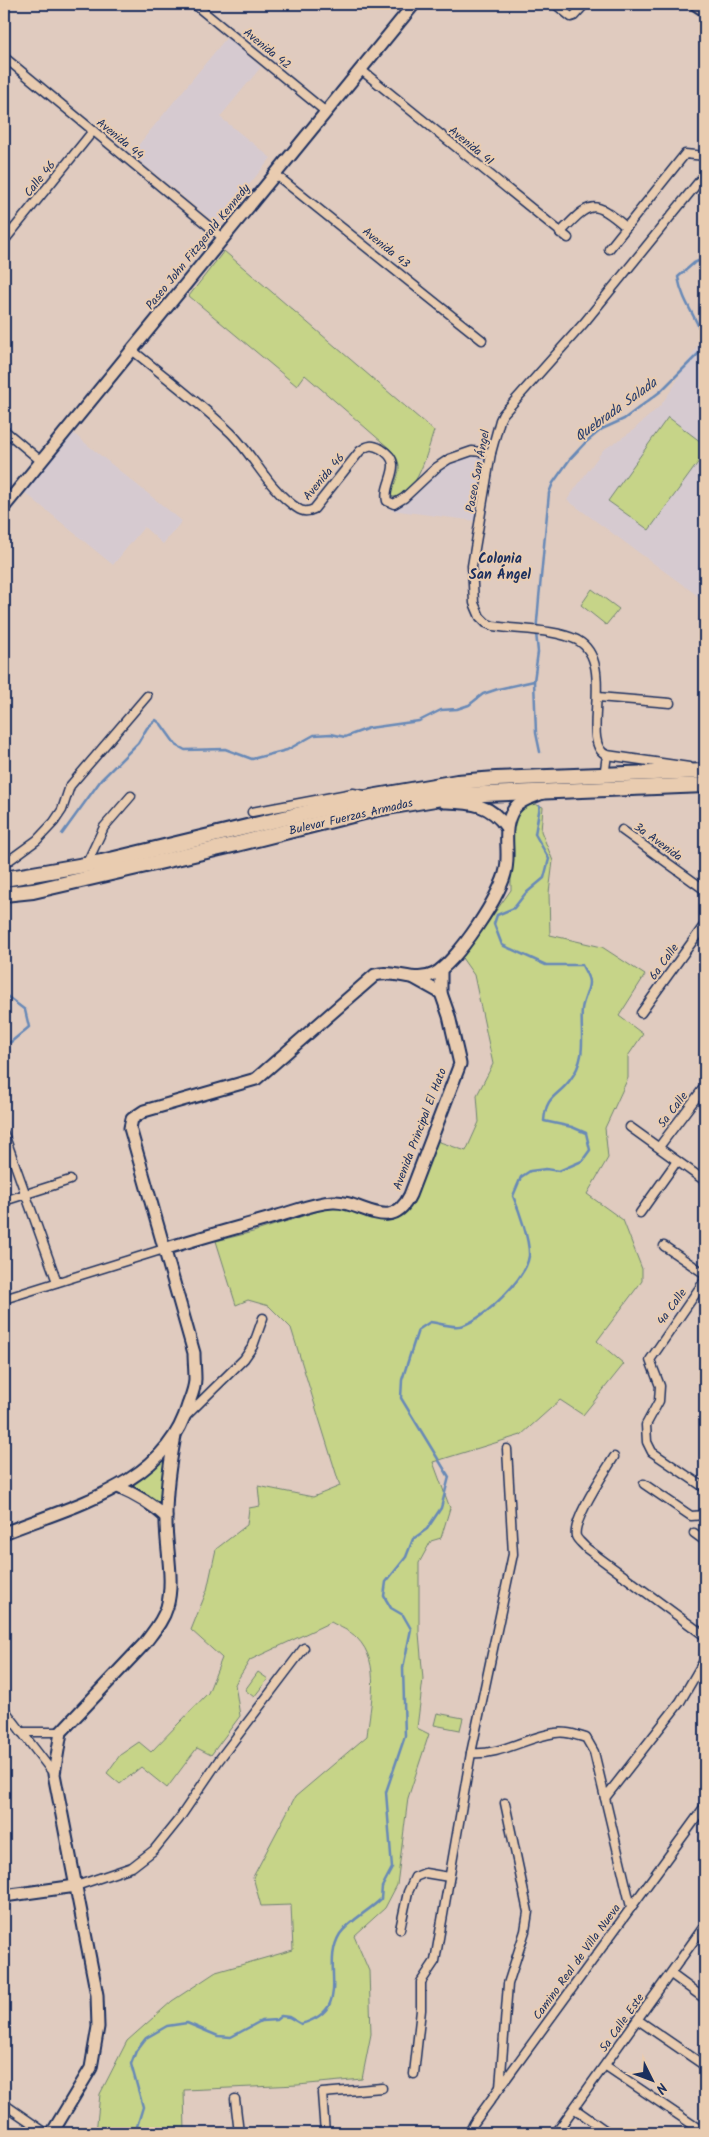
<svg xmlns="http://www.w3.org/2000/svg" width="709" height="2137" font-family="Kalam,sans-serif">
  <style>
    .built { fill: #d6cad0 }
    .green { fill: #c6d488; stroke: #708273 }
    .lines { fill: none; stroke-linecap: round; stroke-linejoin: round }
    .stream { stroke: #6789b7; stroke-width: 2.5 }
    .street-casing { stroke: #1b2f5e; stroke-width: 11 }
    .secondary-casing { stroke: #1b2f5e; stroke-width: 15 }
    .primary-casing { stroke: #1b2f5e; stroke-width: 16 }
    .highway-casing { stroke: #1b2f5e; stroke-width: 18 }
    .street { stroke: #e9ccb0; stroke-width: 8 }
    .secondary { stroke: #e9ccb0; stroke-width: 11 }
    .primary { stroke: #e9ccb0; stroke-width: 12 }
    .highway { stroke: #e9ccb0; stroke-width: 14 }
    .labels { text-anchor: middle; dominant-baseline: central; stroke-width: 4; stroke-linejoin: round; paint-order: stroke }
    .street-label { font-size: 12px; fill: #1b2f5e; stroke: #e9ccb0 }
    .water-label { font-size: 14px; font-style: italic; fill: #283e6d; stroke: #e9ccb0 }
    .neighbourhood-label { font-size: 14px; font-weight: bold; fill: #1b2f5e; stroke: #e9ccb0 }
  </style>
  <rect width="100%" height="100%" fill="#e0cbbf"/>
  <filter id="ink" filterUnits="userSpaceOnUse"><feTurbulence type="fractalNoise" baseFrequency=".02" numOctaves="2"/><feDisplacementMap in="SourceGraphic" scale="10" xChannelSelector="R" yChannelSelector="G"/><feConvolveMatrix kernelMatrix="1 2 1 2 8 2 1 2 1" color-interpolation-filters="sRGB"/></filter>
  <g filter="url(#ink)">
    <!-- built -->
    <g class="built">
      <polygon points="227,37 261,67 220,117 271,158 217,224 131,154"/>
      <polygon points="705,297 705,601 567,500 603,450 631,432 660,406 672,389 699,343 699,315 701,302"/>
      <polygon points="69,430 182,521 163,544 144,527 113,565 23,491"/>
      <polygon points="473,453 488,455 476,521 391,510 391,505 442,465"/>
    </g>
    <!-- green -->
    <g class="green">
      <path d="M224,251L434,431C427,451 418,496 393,497L391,495C396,474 407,468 390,449L305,375L297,386L189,296Z"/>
      <polygon points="668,417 705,445 705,453 649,530 608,501"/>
      <polygon points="592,589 619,609 606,625 581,605"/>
      <path d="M531,803L543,807L541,831L553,861L549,893L550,935L602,947L645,975L619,1016L643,1034L628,1056V1078L605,1128L608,1158L587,1194L623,1220L642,1269V1281L597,1341L624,1364L583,1415L560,1400L521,1435L433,1462L450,1508L441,1538L431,1541L419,1563V1633L423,1679L417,1728L429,1734L408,1798L397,1885L385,1908L354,1936L369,1971L371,2034L362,2079L298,2085L184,2090L185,2133H96L100,2094L127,2041L172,2001L216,1972L293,1950L291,1905L261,1906L253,1877L295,1797L367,1736C370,1706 382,1663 357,1638C351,1631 339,1627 331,1622L250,1660L235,1684L240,1716L211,1755L197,1748L167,1788L141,1767L120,1784L107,1773L120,1755L139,1742L151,1752L208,1693L222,1658L191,1630L207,1590L216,1549L247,1525L249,1508L260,1506L258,1486L313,1497L340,1486L291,1328L269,1306L248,1300L236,1305L216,1241L253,1232L331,1207L348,1209L360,1214L385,1221L399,1218L410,1208L437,1141L466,1151L479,1122L477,1095L493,1064L474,975L462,958L511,890V827L518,809Z"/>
      <polygon points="169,1454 163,1505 126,1486"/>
      <polygon points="258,1672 268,1679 254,1697 245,1690"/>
      <polygon points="437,1713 463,1718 460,1730 434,1725"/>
    </g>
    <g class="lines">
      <!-- stream -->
      <g class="stream">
        <path d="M540,752L536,733L534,681L538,652L536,633L539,598L549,493L553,483L570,459L585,443L602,429L624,419L661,391L700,352L705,344C699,319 683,305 678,277L694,263L705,258"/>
        <polyline points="62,834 101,780 138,743 147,728 156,720 161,724 176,745 185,750 225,749 252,759 287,750 314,735 331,734 345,737 369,728 419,721 441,710 457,709 469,705 483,694 498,689 534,681"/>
        <polyline points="4,994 25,1010 29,1027 11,1042 4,1043"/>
        <path d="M135,2133L143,2107L131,2064L136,2051L146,2038L167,2026L187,2023L218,2036L231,2037L261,2021L276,2020L281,2016L289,2017L301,2024C356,2008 319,1968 340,1934C350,1920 369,1911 381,1899L382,1887L392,1868L386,1792L405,1736L403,1668L411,1629L403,1615L391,1608L384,1596L386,1582L406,1557L413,1539L427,1529L441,1508L449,1477L401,1398L402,1380L418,1330L430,1322C439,1323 456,1329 464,1325C485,1317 526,1279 529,1256C530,1241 519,1210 513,1196L521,1177L530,1171L546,1169L559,1171L582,1161L590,1150L586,1133L572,1127L544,1121C546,1094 558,1097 570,1080C588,1057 580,1034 582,1009C583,1000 589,991 589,982C589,977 584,970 582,965H546L502,945L494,924L497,915L514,908L525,894L544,878L549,859L535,834L540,806"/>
      </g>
      <defs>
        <g id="street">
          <polyline points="194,4 326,112"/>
          <polyline points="555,4 571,17 574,16 585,4"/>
          <polyline points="4,57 223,238"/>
          <polyline points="360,69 568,238"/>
          <polyline points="275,174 482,340"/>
          <path d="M560,233C590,202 592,198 626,227"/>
          <polyline points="4,241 93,131"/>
          <polyline points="609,249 685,154 705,156"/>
          <path d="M132,350C165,377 200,403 231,433C254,456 269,490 297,508C302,512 308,512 314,509L360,451C368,445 372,444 381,449C407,464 382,482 387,501L394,504L404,498L437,467L449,459L472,451L491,453"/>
          <polyline points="4,430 41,461"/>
          <polyline points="598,697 670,703"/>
          <path d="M689,767L607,755C578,744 618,662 577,640C555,629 518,630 493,626L486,623L480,617L474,603L472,566L491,453L500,420L503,414L584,323L705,174"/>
          <polyline points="604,776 607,755"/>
          <polyline points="252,812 353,793 364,795"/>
          <polyline points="622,830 705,890"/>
          <polyline points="4,864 37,840 54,822 62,810 70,786 147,696"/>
          <polyline points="86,865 104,827 131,796"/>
          <polyline points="641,1013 705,924"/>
          <polyline points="630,1127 705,1181"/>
          <polyline points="4,1134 57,1282"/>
          <polyline points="659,1147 705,1086"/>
          <polyline points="4,1201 70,1180"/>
          <polyline points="640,1213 677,1161"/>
          <polyline points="664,1246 705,1274"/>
          <polyline points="705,1280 650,1360 660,1386 659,1401 646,1425 647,1442 652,1452 705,1488"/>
          <polyline points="4,1299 164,1249"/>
          <polyline points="185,1417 244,1359 253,1346 263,1318"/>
          <path d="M614,1457C605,1472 572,1520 576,1536C577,1540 583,1544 586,1548L705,1636"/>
          <polyline points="644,1484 691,1516 705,1515"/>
          <polyline points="694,1533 705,1541"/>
          <polyline points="4,1709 54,1774"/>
          <polyline points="21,1732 61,1732"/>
          <polyline points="471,1753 513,1554 507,1449"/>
          <polyline points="605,1798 680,1702 705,1659"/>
          <polyline points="76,1886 132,1867 154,1850 179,1819 219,1760 304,1648"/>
          <polyline points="400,1929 408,1892 415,1877 425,1873 449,1877"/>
          <polyline points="671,1974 705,1999"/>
          <polyline points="638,2020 705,2066"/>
          <polyline points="606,2066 705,2133"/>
          <path d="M414,2074L421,2010V1982L435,1961L471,1753C500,1756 526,1737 555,1733C566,1731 576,1735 586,1738L594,1752L631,1907"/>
          <polyline points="500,2087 508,1984 525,1931 528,1912 505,1803"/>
          <polyline points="235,2099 239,2133"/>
          <polyline points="4,2104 46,2133"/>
          <polyline points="575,2109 609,2133"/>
          <polyline points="325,2133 322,2093 382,2088"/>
          <polyline points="469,2133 474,2123 705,1806"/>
          <polyline points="556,2133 705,1925"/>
        </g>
        <g id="secondary">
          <polyline points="4,507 414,4"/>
          <path d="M444,802C471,803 490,803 506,827"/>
          <polyline points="414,978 441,993"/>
          <path d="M164,1249C202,1237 240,1227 278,1216C296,1211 313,1203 333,1202C361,1200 391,1235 410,1195L460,1064L449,1016L441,993V970"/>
          <path d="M118,1487C137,1495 151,1503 166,1517"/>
          <path d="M4,1533C71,1506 166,1485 188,1405C191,1397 195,1388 195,1379C195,1370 194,1361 194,1353L130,1128L132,1119L144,1111L256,1079L375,975C395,969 415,984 434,974C457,962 502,894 506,869C510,848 501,829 514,809C519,800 534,797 543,793"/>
          <polyline points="4,1896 76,1886"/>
          <path d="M52,2133L91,2068L98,2027L97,1995L54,1774L61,1732L145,1643C153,1632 163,1621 167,1607C175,1579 165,1545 166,1516C166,1489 170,1462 175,1436"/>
        </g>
        <polyline id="primary" points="696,4 705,10"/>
        <g id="highway">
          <polyline points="4,879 102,862 371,797 457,782 496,779 705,771"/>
          <polyline points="4,894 33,891 237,844 376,809 459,795 705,785"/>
        </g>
      </defs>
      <!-- street casing -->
      <use href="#street" class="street-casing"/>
      <!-- secondary casing -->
      <use href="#secondary" class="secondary-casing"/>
      <!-- primary casing -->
      <use href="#primary" class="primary-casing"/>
      <!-- highway casing -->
      <use href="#highway" class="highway-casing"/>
      <!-- street -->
      <use href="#street" class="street"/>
      <!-- secondary -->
      <use href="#secondary" class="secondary"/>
      <!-- primary -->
      <use href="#primary" class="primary"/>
      <!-- highway -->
      <use href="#highway" class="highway"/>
    </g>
  </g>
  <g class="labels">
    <!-- street labels -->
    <g class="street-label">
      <text transform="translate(267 49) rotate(39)">Avenida 42</text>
      <text transform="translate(120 139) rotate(39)">Avenida 44</text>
      <text transform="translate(471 146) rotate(39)">Avenida 41</text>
      <text transform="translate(40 179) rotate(-51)">Calle 46</text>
      <text transform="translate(198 247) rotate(-51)">Paseo John Fitzgerald Kennedy</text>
      <text transform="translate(386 248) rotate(39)">Avenida 43</text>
      <text transform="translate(478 471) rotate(-79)">Paseo San Ángel</text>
      <text transform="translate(324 477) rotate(-50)">Avenida 46</text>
      <text transform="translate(351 817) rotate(-13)">Bulevar Fuerzas Armadas</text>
      <text transform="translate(658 842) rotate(36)">3a Avenida</text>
      <text transform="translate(664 962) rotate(-54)">6a Calle</text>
      <text transform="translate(673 1110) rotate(-53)">5a Calle</text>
      <text transform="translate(420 1129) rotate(-69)">Avenida Principal El Hato</text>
      <text transform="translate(672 1307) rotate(-54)">4a Calle</text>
      <text transform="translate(577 1962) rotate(-54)">Camino Real de Villa Nueva</text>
      <text transform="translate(622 2023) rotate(-55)">5a Calle Este</text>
    </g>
    <!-- water labels -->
    <g class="water-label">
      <text transform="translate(616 410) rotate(-36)">Quebrada Salada</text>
    </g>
    <!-- neighbourhood labels -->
    <g class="neighbourhood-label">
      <text x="500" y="559">Colonia<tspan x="500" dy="16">San Ángel</tspan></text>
    </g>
  </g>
  <!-- margin -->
  <rect width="709" height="2137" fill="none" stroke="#e9ccb0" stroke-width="20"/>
  <rect x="10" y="10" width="689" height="2117" fill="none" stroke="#1b2f5e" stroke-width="2" filter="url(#ink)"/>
  <!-- north arrow -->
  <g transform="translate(652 2080) rotate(132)" stroke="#e9ccb0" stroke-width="4" paint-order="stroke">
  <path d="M0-4L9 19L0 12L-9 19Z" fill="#1b2f5e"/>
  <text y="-8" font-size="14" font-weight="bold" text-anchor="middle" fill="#1b2f5e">N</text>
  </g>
</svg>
